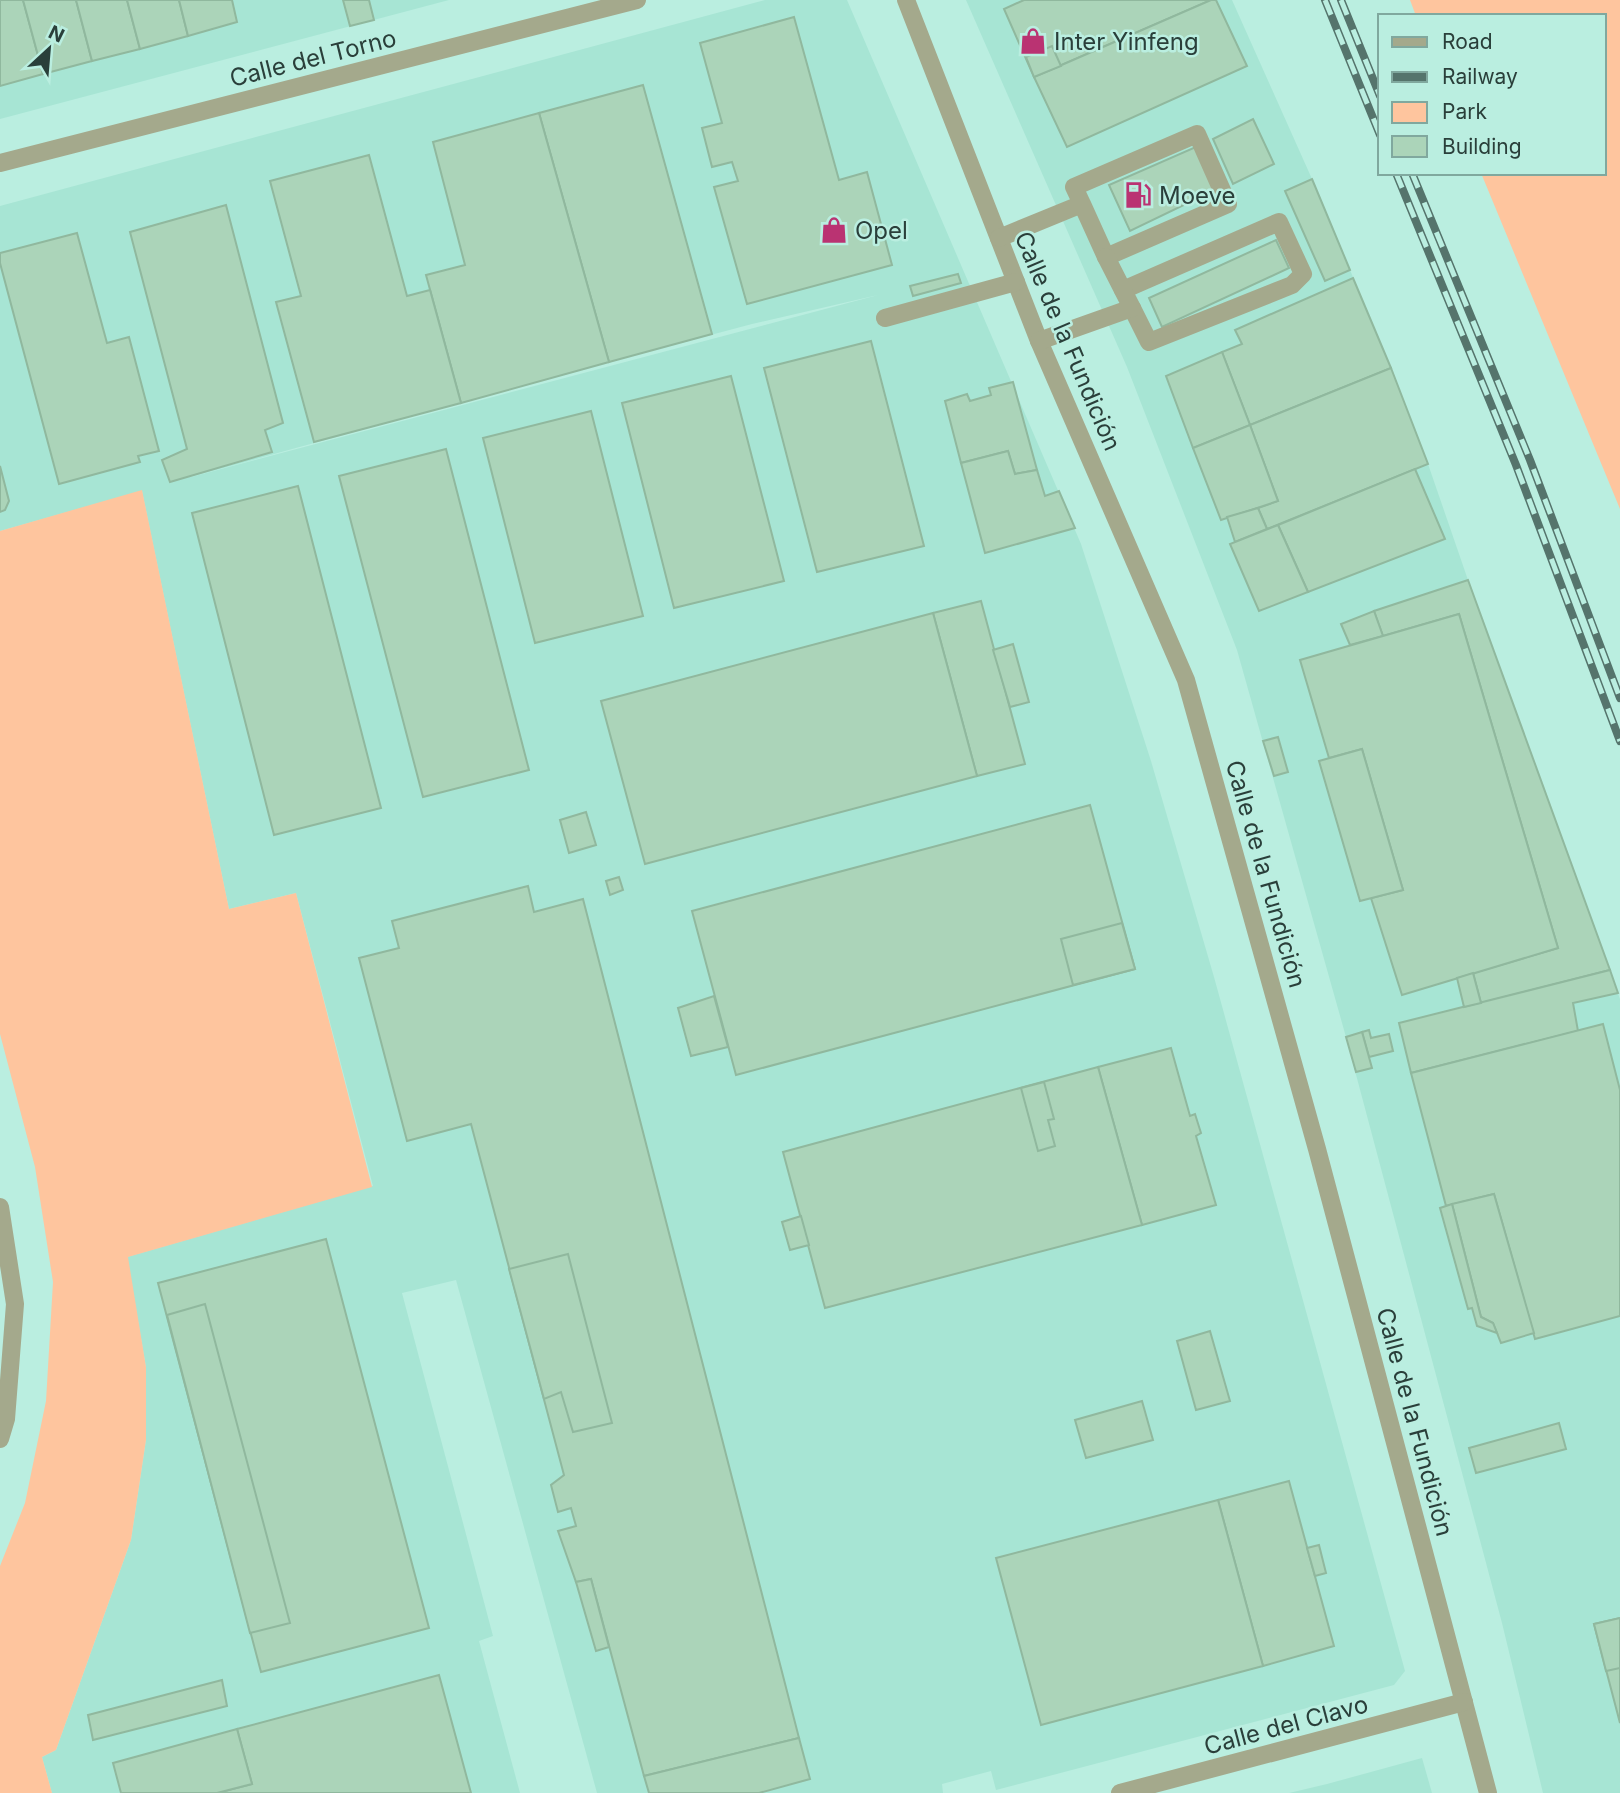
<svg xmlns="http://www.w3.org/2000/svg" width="1620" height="1793" font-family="Inter,sans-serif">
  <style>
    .built { fill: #a7e5d4; fill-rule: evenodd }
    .green { fill: #fec59e }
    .building { fill: #abd4b9; stroke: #90b89e; stroke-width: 2 }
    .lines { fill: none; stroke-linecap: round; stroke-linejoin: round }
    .minor { stroke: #a4a98c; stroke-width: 18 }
    .rail-casing { stroke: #55746c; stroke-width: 8 }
    .rail { stroke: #baeee0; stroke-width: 5; stroke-dasharray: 16; stroke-linecap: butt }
    .labels { text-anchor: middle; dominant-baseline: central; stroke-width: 5; stroke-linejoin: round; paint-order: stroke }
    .poi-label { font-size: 24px; fill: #2a3f3a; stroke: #baeee0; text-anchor: start }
    .street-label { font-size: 24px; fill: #2a3f3a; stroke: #baeee0 }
  </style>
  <rect width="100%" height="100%" fill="#baeee0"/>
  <!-- built -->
  <g class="built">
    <polygon points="0,0 449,0 0,119"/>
    <path d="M765,0H847L1081,544L1151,761L1214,977L1405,1671L1394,1685L996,1790L991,1771L942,1784L943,1793H597L456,1280L402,1293L493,1636L479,1641L520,1793H52L42,1757L56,1750L131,1540L146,1440V1367L127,1257L373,1186L296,893L229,909L142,491L0,531V206ZM878,295L191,477H190L609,362L752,324Z"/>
    <polygon points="966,0 1232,0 1312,179 1391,368 1428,464 1468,580 1620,999 1620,1793 1543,1793 1502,1623 1346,1037 1237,650 1127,367"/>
    <polygon points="1422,1758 1432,1793 1289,1793 1327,1784"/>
  </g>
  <!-- green -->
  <g class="green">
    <polygon points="1410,0 1620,0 1620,509 1481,173 1604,173 1604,16 1416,16"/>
    <polygon points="142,490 229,909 296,893 372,1187 128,1257 146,1367 146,1440 131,1540 56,1750 42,1757 52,1793 0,1793 0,1566 25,1503 46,1401 53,1282 35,1167 0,1034 0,531"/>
  </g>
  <!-- building -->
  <g class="building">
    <polygon points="0,0 23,0 43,74 0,86"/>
    <polygon points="23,0 76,0 92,61 43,74"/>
    <polygon points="76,0 127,0 140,49 92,61"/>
    <polygon points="127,0 179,0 188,36 140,49"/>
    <polygon points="179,0 232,0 237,22 188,36"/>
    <polygon points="343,0 369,0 374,20 350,26"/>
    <polygon points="1024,0 1211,0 1034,77 1004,9"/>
    <polygon points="1211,0 1216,0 1247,66 1067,147 1034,77"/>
    <polygon points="794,17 839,180 867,172 892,265 747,304 714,187 738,181 732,162 712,167 702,128 722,123 700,43"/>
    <polygon points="1052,46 1061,66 1034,77 1026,57"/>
    <polygon points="643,85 712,334 609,362 539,113"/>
    <polygon points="539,113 609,362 461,403 426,275 465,265 433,142"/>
    <polygon points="1253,119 1274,164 1233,184 1213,139"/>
    <polygon points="1198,146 1217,189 1130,231 1109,185"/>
    <polygon points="369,155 407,296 430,290 461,403 314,442 276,302 301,296 270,181"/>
    <polygon points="1312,179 1350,270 1325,281 1285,191"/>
    <polygon points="226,205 283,423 265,430 272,452 170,482 162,460 187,449 130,232"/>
    <polygon points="77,233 107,343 129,337 159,451 138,456 140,462 59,484 0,263 0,253"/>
    <polygon points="1276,240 1289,268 1162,327 1149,298"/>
    <polygon points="958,274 961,283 913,296 910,286"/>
    <polygon points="1353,278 1391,368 1250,425 1222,352 1242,344 1235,330"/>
    <polygon points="871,341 924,546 817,572 764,368"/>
    <polygon points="1222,352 1250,425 1193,448 1166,376"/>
    <polygon points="1391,368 1428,464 1267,529 1258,508 1278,501 1250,425"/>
    <polygon points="731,376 784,581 674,608 622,403"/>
    <polygon points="1013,382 1037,470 1015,474 1008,451 961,463 945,401 967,394 970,401 991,395 989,388"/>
    <polygon points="591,411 643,616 535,643 483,438"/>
    <polygon points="1250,425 1278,501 1221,520 1193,448"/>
    <polygon points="446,449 529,770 423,797 339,476"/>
    <polygon points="1008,451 1015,474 1037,470 1045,496 1059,491 1075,528 985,553 961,463"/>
    <polygon points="0,466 9,501 5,510 0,512"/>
    <polygon points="1415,469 1445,539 1308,592 1278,525"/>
    <polygon points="298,486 381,808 274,835 192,513"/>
    <polygon points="1258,508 1267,529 1235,542 1227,517"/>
    <polygon points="1278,525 1308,592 1259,611 1230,544"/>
    <polygon points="1468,580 1610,970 1481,1003 1473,973 1558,948 1459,614 1383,636 1374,611"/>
    <polygon points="981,601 1025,764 977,776 933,613"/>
    <polygon points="1374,611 1383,636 1350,645 1341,624"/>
    <polygon points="933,613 977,776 645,864 601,701"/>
    <polygon points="1459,614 1558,948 1402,995 1371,898 1403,890 1362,749 1329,758 1300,660"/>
    <polygon points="1013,644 1029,702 1010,707 993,650"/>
    <polygon points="1278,737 1288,772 1274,776 1263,741"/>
    <polygon points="1362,749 1403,890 1360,901 1319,761"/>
    <polygon points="1090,805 1135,969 736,1075 692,911"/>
    <polygon points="586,812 596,845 569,853 560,820"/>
    <polygon points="619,877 623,890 610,895 606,881"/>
    <polygon points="528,886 534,912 583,899 799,1738 644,1776 591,1579 576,1582 558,1531 576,1526 571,1508 558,1512 551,1485 564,1475 471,1124 407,1141 359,958 399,948 392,921"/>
    <polygon points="1122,923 1135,969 1073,985 1061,939"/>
    <polygon points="1610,970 1618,993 1573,1003 1578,1031 1411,1073 1399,1023"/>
    <polygon points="1473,973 1481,1003 1464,1007 1457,978"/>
    <polygon points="714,996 728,1047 691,1056 678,1008"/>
    <polygon points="1603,1024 1620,1090 1620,1316 1535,1339 1494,1194 1446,1206 1411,1073"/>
    <polygon points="1369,1030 1371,1038 1389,1034 1393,1051 1369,1057 1362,1032"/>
    <polygon points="1362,1032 1372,1068 1356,1072 1346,1037"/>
    <polygon points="1171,1048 1190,1116 1195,1114 1201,1133 1196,1136 1216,1205 1142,1225 1098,1067"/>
    <polygon points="1098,1067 1142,1225 825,1308 783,1152"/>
    <polygon points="1044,1082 1054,1119 1048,1120 1055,1146 1038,1151 1021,1088"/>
    <polygon points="1494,1194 1534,1333 1501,1343 1493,1323 1481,1317 1452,1204"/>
    <polygon points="1452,1204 1481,1317 1493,1323 1497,1333 1477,1326 1472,1308 1468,1309 1440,1208"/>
    <polygon points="801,1216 809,1245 790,1250 782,1222"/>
    <polygon points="326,1239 429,1628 261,1672 158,1283"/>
    <polygon points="568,1254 612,1423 573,1432 561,1392 544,1399 509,1269"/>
    <polygon points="205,1304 290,1623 250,1633 167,1315"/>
    <polygon points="1210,1331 1230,1401 1196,1410 1177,1341"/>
    <polygon points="1142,1401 1153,1440 1086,1458 1075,1420"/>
    <polygon points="1559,1423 1566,1449 1476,1473 1469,1448"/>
    <polygon points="1289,1481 1334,1646 1263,1666 1218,1500"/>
    <polygon points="1218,1500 1263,1666 1041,1725 996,1558"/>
    <polygon points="1319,1545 1326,1573 1315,1576 1307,1548"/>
    <polygon points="591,1579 609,1647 596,1651 576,1582"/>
    <polygon points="1620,1618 1620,1723 1594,1624"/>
    <polygon points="1620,1618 1620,1668 1606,1671 1594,1624"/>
    <polygon points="439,1675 471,1793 217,1793 252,1784 237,1729"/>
    <polygon points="222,1680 227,1706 93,1740 88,1715"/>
    <polygon points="237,1729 252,1784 217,1793 121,1793 113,1763"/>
    <polygon points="799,1738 810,1779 759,1793 649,1793 644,1776"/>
  </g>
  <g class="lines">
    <!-- minor -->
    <g class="minor">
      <polyline points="906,0 1039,341 1186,680 1317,1149 1488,1793"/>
      <polyline points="0,163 637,0"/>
      <polyline points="999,238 1082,204 1074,187 1197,134 1228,204 1106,257 1082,204"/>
      <polyline points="1123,290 1279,222 1303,274 1292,285 1149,342 1132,308"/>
      <polyline points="885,318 1016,282"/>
      <polyline points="1039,341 1132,308 1106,257"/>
      <polyline points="0,1207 15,1304 6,1419 0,1439"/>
      <polyline points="1120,1793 1464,1702"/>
    </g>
    <defs>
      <g id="rail">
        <polyline points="1325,0 1380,135"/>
        <polyline points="1341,0 1380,96"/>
        <polyline points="1396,173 1516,465 1620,741"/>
        <polyline points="1412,173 1530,460 1620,698"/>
      </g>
    </defs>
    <!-- rail casing -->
    <use href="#rail" class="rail-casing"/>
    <!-- rail -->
    <use href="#rail" class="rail"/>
  </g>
  <!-- icons -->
  <defs>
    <symbol id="shop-bare" viewBox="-9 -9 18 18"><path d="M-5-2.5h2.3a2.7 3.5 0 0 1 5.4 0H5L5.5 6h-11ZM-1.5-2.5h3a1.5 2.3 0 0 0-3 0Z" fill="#ba3372" stroke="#baeee0" stroke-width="2.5" paint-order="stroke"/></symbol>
    <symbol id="fuel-bare" viewBox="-9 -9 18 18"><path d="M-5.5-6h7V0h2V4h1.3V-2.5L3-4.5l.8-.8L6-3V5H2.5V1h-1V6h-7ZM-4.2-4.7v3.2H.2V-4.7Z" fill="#ba3372" stroke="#baeee0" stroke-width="2.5" paint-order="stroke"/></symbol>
  </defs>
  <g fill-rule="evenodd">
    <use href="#shop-bare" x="1014" y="22" width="38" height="38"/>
    <use href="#fuel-bare" x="1119" y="176" width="38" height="38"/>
    <use href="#shop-bare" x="815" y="211" width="38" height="38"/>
  </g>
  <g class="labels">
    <!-- poi labels -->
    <g class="poi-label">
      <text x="1054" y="41">Inter Yinfeng</text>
      <text x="1159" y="195">Moeve</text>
      <text x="855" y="230">Opel</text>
    </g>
    <!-- street labels -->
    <g class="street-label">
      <text transform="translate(313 58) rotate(-14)">Calle del Torno</text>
      <text transform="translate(1068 341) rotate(67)">Calle de la Fundición</text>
      <text transform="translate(1266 874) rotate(74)">Calle de la Fundición</text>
      <text transform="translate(1415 1422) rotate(75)">Calle de la Fundición</text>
      <text transform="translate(1286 1725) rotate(-15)">Calle del Clavo</text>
    </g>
  </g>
  <!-- legend -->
  <rect x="1378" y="14" width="228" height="161" fill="#baeee0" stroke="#80a89e" stroke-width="2"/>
  <rect x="1392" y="37" width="35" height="10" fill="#a4a98c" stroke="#80a89e" stroke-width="2"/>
  <text x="1442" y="49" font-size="21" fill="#2a3f3a">Road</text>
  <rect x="1392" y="72" width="35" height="10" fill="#55746c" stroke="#80a89e" stroke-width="2"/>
  <text x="1442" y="84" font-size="21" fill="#2a3f3a">Railway</text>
  <rect x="1392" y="102" width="35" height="21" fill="#fec59e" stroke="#80a89e" stroke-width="2"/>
  <text x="1442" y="119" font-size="21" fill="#2a3f3a">Park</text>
  <rect x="1392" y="136" width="35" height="21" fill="#abd4b9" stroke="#80a89e" stroke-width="2"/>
  <text x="1442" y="154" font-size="21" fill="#2a3f3a">Building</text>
  <!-- north arrow -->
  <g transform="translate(49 49) rotate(26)" stroke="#baeee0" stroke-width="5" paint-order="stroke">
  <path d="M0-5L12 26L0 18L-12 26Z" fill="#2a3f3a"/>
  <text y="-10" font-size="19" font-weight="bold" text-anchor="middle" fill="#2a3f3a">N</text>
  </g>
</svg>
